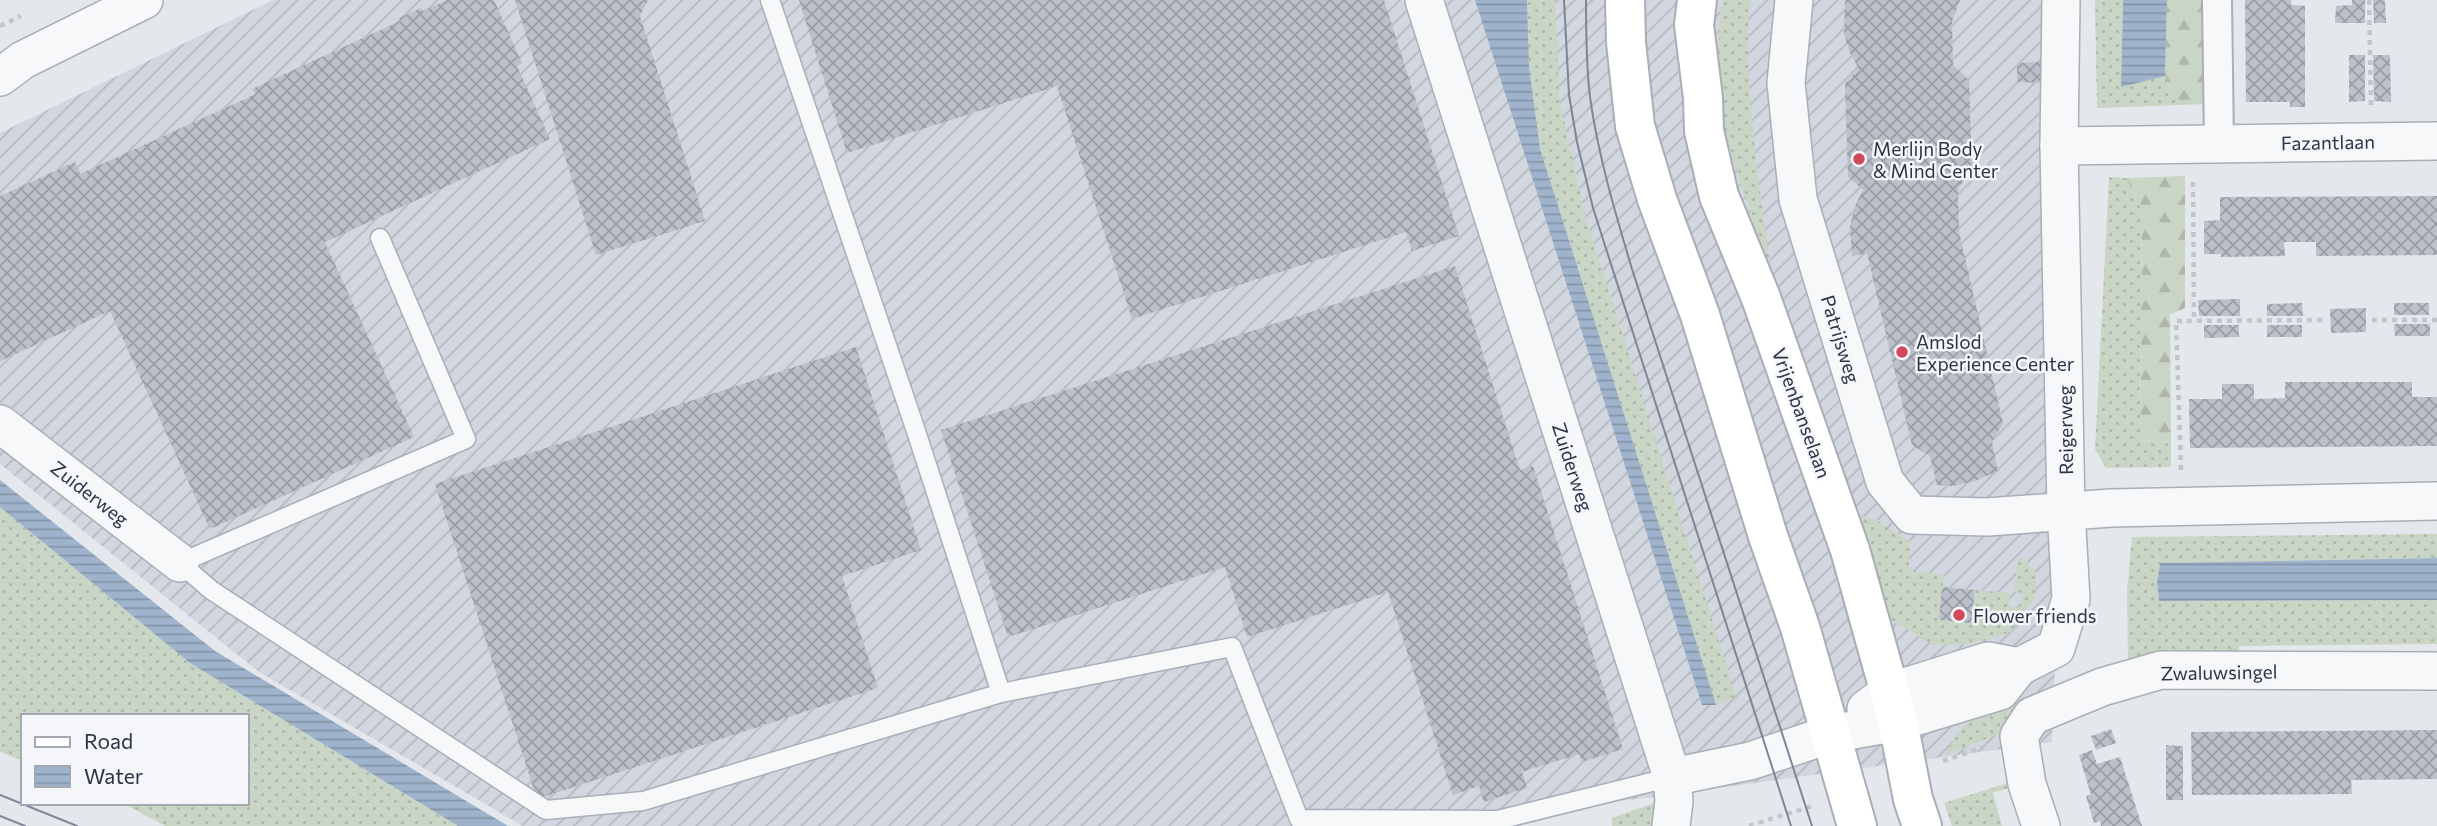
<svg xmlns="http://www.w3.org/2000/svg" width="2437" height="826" font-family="Commissioner,sans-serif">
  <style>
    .industrial { fill: url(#industrial-furrows) }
    .grass { fill: url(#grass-dots) }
    .forest { fill: url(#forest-firs) }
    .water { fill: url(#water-rules) }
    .building { fill: url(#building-cross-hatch) }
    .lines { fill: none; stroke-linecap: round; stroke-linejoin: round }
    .service-casing { stroke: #a9aeb7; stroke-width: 21 }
    .pedestrian-casing { stroke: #a9aeb7; stroke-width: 32 }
    .minor-casing { stroke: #a9aeb7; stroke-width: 40 }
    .secondary-casing { stroke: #a9aeb7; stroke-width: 42 }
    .path { stroke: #c2c5cb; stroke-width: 4.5; stroke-dasharray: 5 5; stroke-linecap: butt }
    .service { stroke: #f7f8fa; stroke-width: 18 }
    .pedestrian { stroke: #f7f8fa; stroke-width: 28 }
    .minor { stroke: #f7f8fa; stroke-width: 37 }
    .secondary { stroke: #fff; stroke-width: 38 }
    .tram { stroke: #7d8696; stroke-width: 2 }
    .poi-dot { fill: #d1495b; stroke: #f4f6f9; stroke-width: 2.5 }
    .labels { text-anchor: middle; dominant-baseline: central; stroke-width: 5; stroke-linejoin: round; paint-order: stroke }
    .street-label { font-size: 19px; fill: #2b3445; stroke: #f4f6f9 }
    .poi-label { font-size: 19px; fill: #2b3445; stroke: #f4f6f9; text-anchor: start }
  </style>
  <defs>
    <pattern id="industrial-furrows" width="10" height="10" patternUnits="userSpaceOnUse" patternTransform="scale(1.75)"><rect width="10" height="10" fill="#d2d6de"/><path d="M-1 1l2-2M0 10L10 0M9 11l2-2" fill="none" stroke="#b4b8c0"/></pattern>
    <pattern id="grass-dots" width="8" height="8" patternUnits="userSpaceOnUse" patternTransform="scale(1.75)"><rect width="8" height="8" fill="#c9d6c5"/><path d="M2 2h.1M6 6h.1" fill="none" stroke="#adb8ab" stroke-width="1.8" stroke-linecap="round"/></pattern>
    <pattern id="forest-firs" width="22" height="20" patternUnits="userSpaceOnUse" patternTransform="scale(1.75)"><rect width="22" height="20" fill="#c9d6c5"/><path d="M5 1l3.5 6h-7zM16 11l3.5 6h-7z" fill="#adb8ab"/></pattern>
    <pattern id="water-rules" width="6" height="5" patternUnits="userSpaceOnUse" patternTransform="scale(1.75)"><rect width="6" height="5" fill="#9fb4cc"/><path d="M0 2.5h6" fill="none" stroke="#8293a7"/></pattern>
    <pattern id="building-cross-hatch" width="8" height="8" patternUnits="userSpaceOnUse" patternTransform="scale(1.75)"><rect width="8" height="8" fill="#bbc0ca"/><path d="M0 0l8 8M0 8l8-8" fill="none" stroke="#989da6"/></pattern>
  </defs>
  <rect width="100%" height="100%" fill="#e4e7ec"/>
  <!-- industrial -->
  <polygon class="industrial" points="273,0 2080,0 2052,742 1654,797 1393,826 523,826 259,672 0,464 0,133"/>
  <!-- grass -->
  <g class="grass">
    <polygon points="1527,0 1555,0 1559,98 1585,215 1736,696 1716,705 1540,149 1529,67"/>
    <path d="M1723,0H1750C1743,95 1760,190 1773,284L1722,125L1718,68L1720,13Z"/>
    <polygon points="2095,0 2123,0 2121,86 2165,76 2181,105 2097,108"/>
    <polygon points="2109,177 2126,178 2142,207 2140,440 2171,442 2171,467 2106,468 2095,449"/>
    <polygon points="0,507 190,663 458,826 165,826 123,803 247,803 247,716 23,716 23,761 0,752"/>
    <polygon points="1860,516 1875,519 1910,542 1909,570 1944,575 1939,620 1971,623 1975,590 2010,593 2009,606 2020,608 2023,593 2014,592 2018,558 2023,558 2036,573 2036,597 2011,632 1971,644 1933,645 1890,619"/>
    <polygon points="2437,534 2437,558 2160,563 2157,583 2159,601 2437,600 2437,644 2239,646 2239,659 2128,664 2127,590 2132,537"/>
    <path d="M2011,701L2016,716L2004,732L1945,755C1964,719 1975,715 2011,701Z"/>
    <polygon points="2014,781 2015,786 1993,793 2002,826 1952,826 1944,803"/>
    <polygon points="1654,803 1656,826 1612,826 1612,818"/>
  </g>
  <!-- forest -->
  <g class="forest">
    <polygon points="2167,0 2206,0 2203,104 2181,105 2165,76"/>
    <polygon points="2185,176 2185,308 2170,315 2171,442 2140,440 2142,207 2126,178"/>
  </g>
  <!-- water -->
  <g class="water">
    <polygon points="1475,0 1527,0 1529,67 1540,149 1716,705 1702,705"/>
    <polygon points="2123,0 2167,0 2165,76 2121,87"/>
    <polygon points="0,480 215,651 508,826 458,826 190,663 0,507"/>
    <polygon points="2437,558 2437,600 2159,601 2157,583 2160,563"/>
  </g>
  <!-- building -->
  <g class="building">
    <polygon points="447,0 494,0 522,63 517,66 550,139 325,242 414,437 210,529 110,311 0,361 0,196 75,162 80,174 256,94 252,89 400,21 399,18 421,8 423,11"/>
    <polygon points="515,0 648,0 640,16 705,221 596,255"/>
    <polygon points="799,0 1384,0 1459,236 1412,251 1406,232 1132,319 1057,86 847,153"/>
    <polygon points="1845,0 1960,0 1952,22 1953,65 1969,80 1972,172 1958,188 1959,232 2003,423 1992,442 1998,471 1975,481 1953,486 1937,485 1930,456 1912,445 1867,253 1852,256 1850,226 1855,206 1863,190 1848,177 1845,83 1859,69 1850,53 1844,34"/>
    <polygon points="2245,0 2291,0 2291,5 2305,6 2305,107 2290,107 2290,102 2246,102"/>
    <polygon points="2352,0 2365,0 2365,23 2335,23 2336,6 2352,5"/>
    <polygon points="2373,0 2385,0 2386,23 2374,23"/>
    <polygon points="2349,55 2365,55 2365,101 2349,102"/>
    <polygon points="2373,55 2390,55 2391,102 2374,101"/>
    <polygon points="2042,62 2042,83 2017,82 2017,63"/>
    <polygon points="2437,196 2437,255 2316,256 2316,242 2284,242 2285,256 2221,257 2221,254 2204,254 2204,221 2220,220 2220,197"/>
    <polygon points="1455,266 1520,470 1533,466 1623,749 1582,762 1579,754 1522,772 1527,788 1484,802 1479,786 1453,795 1388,592 1247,637 1225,567 1008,637 941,430"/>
    <polygon points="2240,299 2240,316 2199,316 2198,300"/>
    <polygon points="2302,303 2303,316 2267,316 2267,304"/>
    <rect x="2394" y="303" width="35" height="12"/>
    <polygon points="2366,308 2366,332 2331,333 2330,309"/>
    <polygon points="2394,324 2430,324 2430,336 2395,336"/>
    <polygon points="2204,325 2239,325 2239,337 2204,338"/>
    <rect x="2267" y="325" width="35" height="12"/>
    <polygon points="856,347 921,550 842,576 878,688 537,799 435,484"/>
    <polygon points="2285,382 2412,382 2412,397 2437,397 2437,446 2190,448 2189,399 2222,399 2222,384 2254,384 2254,399 2285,398"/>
    <polygon points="1942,587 1975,590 1971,623 1939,620"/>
    <polygon points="2111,729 2116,743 2096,750 2091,736"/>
    <polygon points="2437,730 2437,779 2351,780 2352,794 2192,795 2191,732"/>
    <polygon points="2166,745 2183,746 2183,800 2166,800"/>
    <polygon points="2092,750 2097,764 2120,757 2142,826 2101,826 2100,821 2094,823 2086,796 2091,795 2079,755"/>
  </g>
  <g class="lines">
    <defs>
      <g id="service">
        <polyline points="770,0 916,431 1001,693"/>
        <polyline points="380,238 466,439 180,563 211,590 546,810 643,801 1001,693 1232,647 1299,819 1498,820 1672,777"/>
      </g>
      <polyline id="pedestrian" points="2217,0 2219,143"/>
      <g id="minor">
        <polyline points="1424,0 1672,777 1674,801 1671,826"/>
        <polyline points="1794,0 1786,83 1798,199 1885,482 1912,515 1987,517 2111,508 2437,501"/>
        <polyline points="0,77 23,60 144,0"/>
        <polyline points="2059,146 2437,141"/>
        <polyline points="0,424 180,563"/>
        <polyline points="1866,709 1889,692 1988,661 2019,667"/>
        <polyline points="1672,777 1750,761 1831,734 1898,722 2000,691 2019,667 2056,648 2071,599 2066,510 2059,146 2061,0"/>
        <polyline points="2041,826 2027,784 2019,736 2032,716 2102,687 2161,670 2437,671"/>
      </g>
      <g id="secondary">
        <polyline points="1625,0 1626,42 1635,126 1657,199 1700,315 1768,536 1800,627 1857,826"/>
        <polyline points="1697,0 1694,25 1703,98 1704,131 1719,196 1761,298 1850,550 1898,722 1913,799 1922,826"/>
      </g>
    </defs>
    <!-- service casing -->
    <use href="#service" class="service-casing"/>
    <!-- pedestrian casing -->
    <use href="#pedestrian" class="pedestrian-casing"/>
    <!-- minor casing -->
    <use href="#minor" class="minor-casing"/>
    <!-- secondary casing -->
    <use href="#secondary" class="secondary-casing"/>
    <!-- path -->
    <g class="path">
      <polyline points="2369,0 2371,106"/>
      <polyline points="0,26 21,16"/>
      <polyline points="2193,182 2194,321"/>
      <polyline points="2372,320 2437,320"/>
      <polyline points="2181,470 2176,321 2326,320"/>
      <polyline points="1943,761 1984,747"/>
      <polyline points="1749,826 1812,806"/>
    </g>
    <!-- service -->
    <use href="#service" class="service"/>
    <!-- pedestrian -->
    <use href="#pedestrian" class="pedestrian"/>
    <!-- minor -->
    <use href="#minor" class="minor"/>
    <!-- secondary -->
    <use href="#secondary" class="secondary"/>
    <!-- tram -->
    <g class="tram">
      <polyline points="1564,0 1569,95 1577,142 1593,208 1791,826"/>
      <path d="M1586,0C1586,32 1586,64 1590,97C1598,155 1615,212 1632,269L1812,826"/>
      <polyline points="0,795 77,826"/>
      <polyline points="0,816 25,826"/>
    </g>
  </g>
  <!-- markers -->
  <g class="poi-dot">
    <circle cx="1859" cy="159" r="7"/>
    <circle cx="1902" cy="352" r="7"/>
    <circle cx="1959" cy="615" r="7"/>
  </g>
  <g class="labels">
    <!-- street labels -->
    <g class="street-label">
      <text transform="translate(2328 142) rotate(-1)">Fazantlaan</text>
      <text transform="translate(1841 339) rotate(73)">Patrijsweg</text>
      <text transform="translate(1802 413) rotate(70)">Vrijenbanselaan</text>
      <text transform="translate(2065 430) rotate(-91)">Reigerweg</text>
      <text transform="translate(1573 467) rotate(72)">Zuiderweg</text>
      <text transform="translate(90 493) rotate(38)">Zuiderweg</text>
      <text transform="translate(2219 672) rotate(-1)">Zwaluwsingel</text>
    </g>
    <!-- poi labels -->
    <g class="poi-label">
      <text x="1873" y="148">Merlijn Body<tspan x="1873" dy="22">&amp; Mind Center</tspan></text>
      <text x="1916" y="341">Amslod<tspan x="1916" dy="22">Experience Center</tspan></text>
      <text x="1973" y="615">Flower friends</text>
    </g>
  </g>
  <!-- legend -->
  <rect x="21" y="714" width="228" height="91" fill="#f4f6f9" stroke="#a4a8b1" stroke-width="2"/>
  <rect x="35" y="737" width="35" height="10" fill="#ffffff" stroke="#a4a8b1" stroke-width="2"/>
  <text x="84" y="749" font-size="21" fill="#2b3445">Road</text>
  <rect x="35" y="766" width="35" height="21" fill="url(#water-rules)" stroke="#a4a8b1" stroke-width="2"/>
  <text x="84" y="784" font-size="21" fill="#2b3445">Water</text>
</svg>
